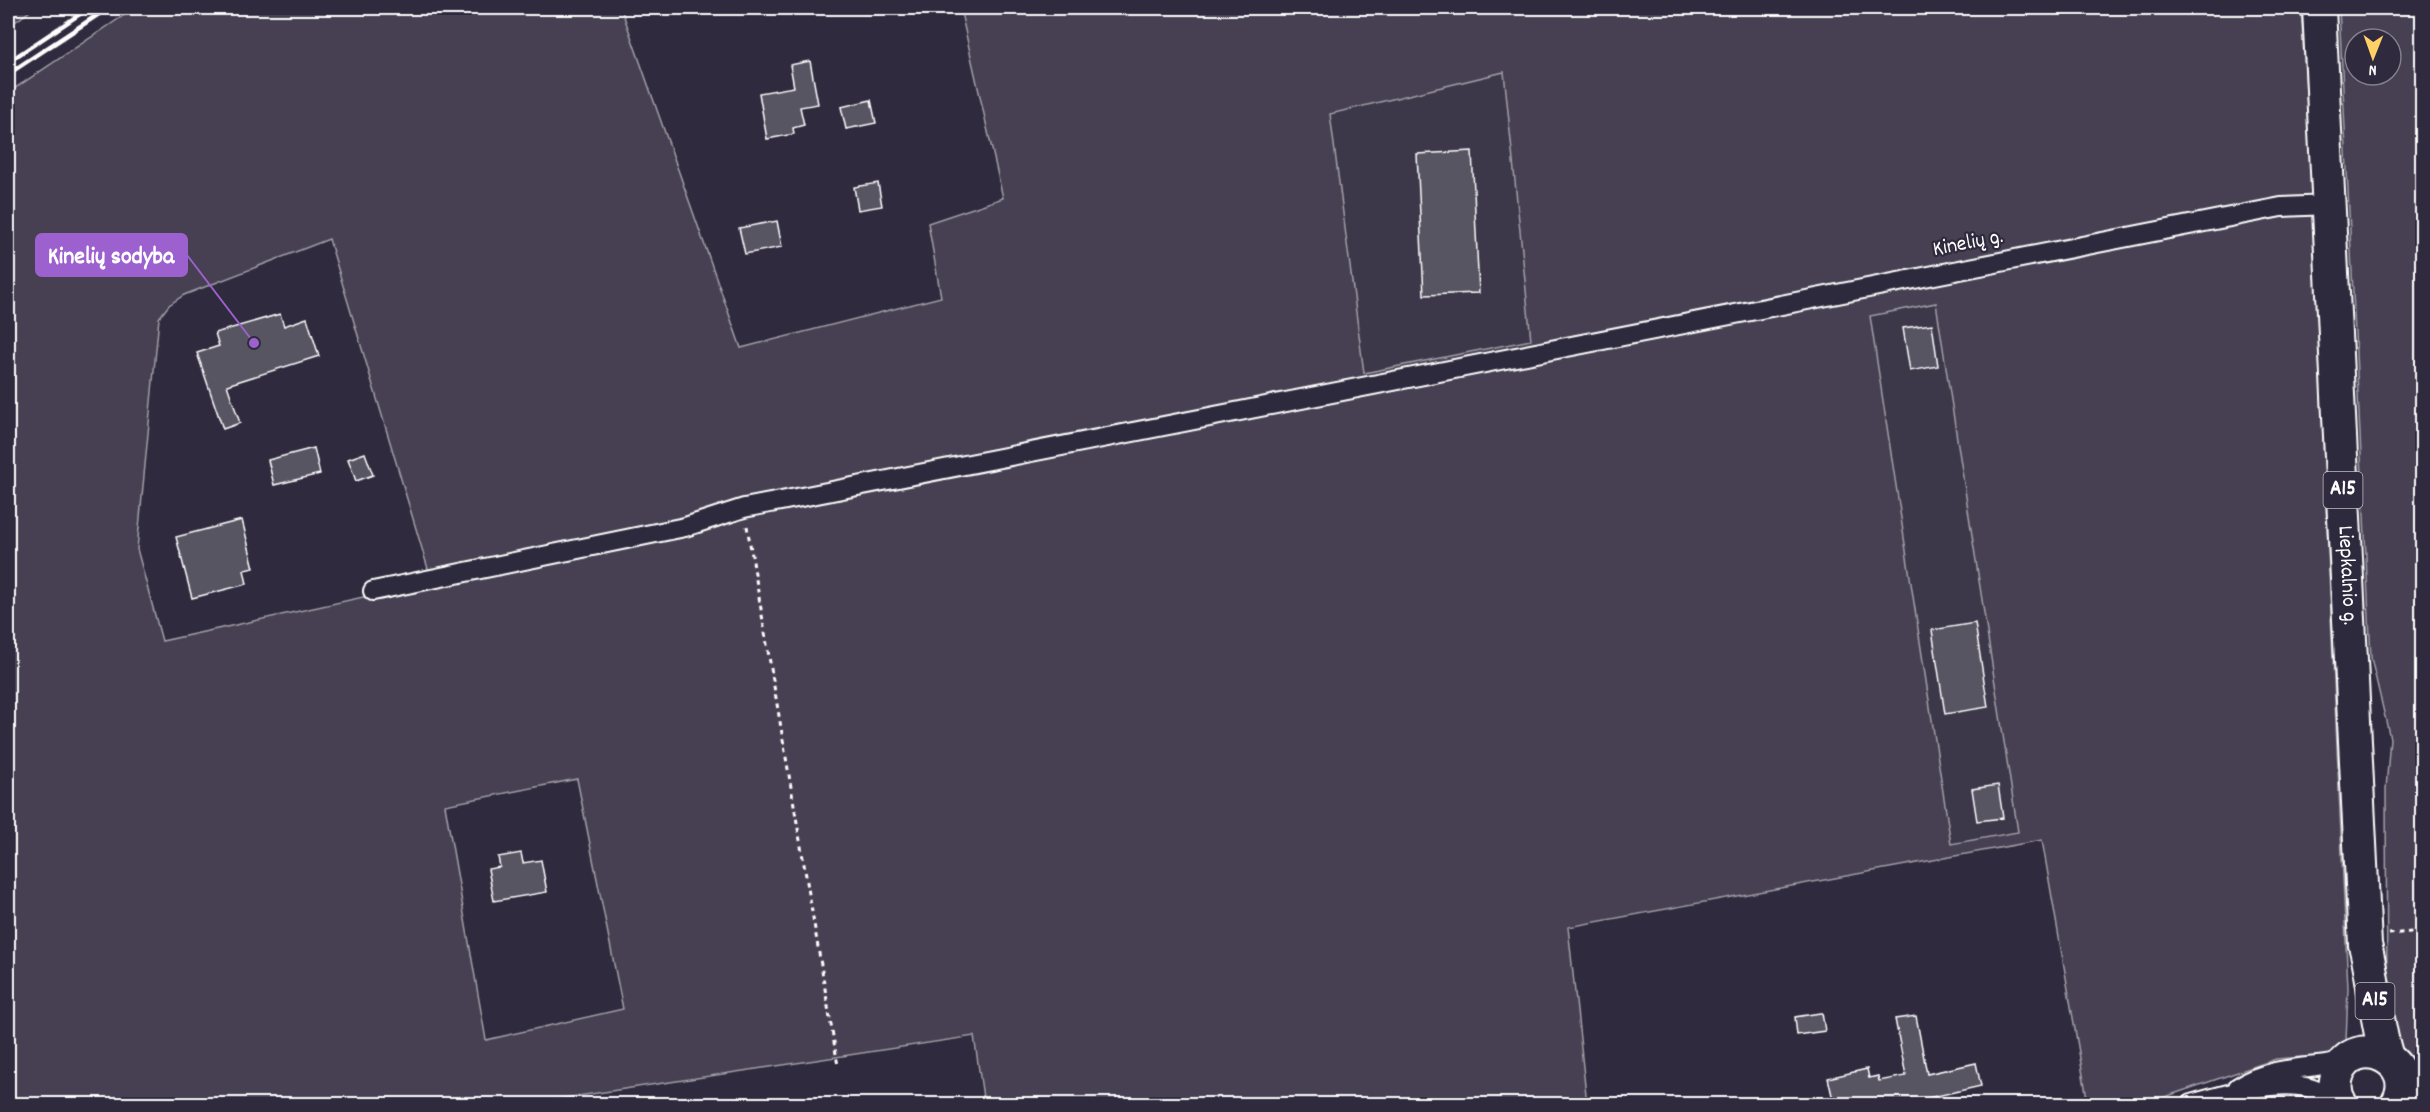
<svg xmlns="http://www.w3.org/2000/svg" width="2430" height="1112" font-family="Dekko,sans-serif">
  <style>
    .built { fill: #3c3749 }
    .green { fill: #464152; stroke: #a2a0a8; stroke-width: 1.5; fill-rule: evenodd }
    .building { fill: #595564; stroke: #fff; stroke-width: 1.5 }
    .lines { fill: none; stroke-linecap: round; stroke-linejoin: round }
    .minor-casing { stroke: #fff; stroke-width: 22 }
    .trunk-casing { stroke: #fff; stroke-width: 36 }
    .path { stroke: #fff; stroke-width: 3; stroke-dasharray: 4.5 4.5; stroke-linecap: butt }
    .minor { stroke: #2f2a3d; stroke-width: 18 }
    .trunk { stroke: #2f2a3d; stroke-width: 32 }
    .rail { stroke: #fff; stroke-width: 4.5 }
    .labels { text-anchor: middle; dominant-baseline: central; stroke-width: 4.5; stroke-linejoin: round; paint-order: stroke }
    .shield { fill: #2f2a3d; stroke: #c1bfc5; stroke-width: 1.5 }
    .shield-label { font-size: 21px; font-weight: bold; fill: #fff }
    .street-label { font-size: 22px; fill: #fff; stroke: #2f2a3d }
    .leader { fill: none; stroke: #9c61cf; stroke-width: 2 }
    .callout-dot { fill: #9c61cf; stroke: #2f2a3d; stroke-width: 2 }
    .callout { fill: #9c61cf; stroke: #9c61cf; stroke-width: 2 }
    .callout-label { font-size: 24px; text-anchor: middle; font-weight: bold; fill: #fff }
  </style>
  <rect width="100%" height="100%" fill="#2f2a3d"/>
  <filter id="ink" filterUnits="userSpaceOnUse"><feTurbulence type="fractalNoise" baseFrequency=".0167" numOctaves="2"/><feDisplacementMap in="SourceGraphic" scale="12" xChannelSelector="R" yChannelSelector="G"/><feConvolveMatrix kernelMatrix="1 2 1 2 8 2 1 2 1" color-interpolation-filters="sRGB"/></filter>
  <g filter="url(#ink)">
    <!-- built -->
    <g class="built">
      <polygon points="1504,72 1532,340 1364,373 1329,114"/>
      <polygon points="1936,302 2018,832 1950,845 1870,315"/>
    </g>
    <!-- green -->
    <g class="green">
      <polygon points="8,8 34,8 8,27"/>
      <path d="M135,8H621L741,348L941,297L928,223L1003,198L960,8H2301L2311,174L2348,988L2346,1042L2340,1050L2330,1055L2319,1058L2301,1057L2276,1059L2144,1104H2088L2042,840L1568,927L1587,1104H984L974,1036L525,1104H8V93ZM1504,72L1531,340L1364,373L1330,114ZM329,239L432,582L162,641L137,549L159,318L169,305L184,295ZM1936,303L2018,832L1951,844L1870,316ZM577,779L623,1009L486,1040L445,805Z"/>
      <path d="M2339,8H2422V1070L2415,1068L2405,1060L2398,1049L2387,1012L2386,789L2390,738L2371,658ZM2355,39H2391V75H2355Z"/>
      <polygon points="2298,1094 2324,1104 2238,1104 2261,1098"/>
    </g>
    <!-- building -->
    <g class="building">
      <polygon points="810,61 818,104 800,107 804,125 793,128 794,134 767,139 759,93 794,87 790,65"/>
      <polygon points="871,100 876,123 846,129 841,107"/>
      <polygon points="1472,151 1479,293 1424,295 1417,154"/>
      <polygon points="878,183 882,206 858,210 854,187"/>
      <polygon points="777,221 782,247 745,254 739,228"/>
      <polygon points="280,314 284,326 307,318 319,356 227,385 240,423 223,429 197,353 219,346 215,333"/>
      <polygon points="1932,324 1938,366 1910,371 1903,328"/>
      <polygon points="314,448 320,474 274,485 268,460"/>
      <polygon points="365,453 373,475 356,481 348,459"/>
      <polygon points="242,520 254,568 244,570 247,584 192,598 176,537"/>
      <polygon points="1975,623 1988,707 1945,714 1932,630"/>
      <polygon points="1998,785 2003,818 1977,821 1972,789"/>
      <polygon points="521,853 523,863 541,860 547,892 494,901 488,869 500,867 498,857"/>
      <polygon points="1820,1013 1822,1013 1825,1031 1797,1035 1795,1017"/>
      <polygon points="1916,1016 1927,1074 1976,1063 1981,1086 1928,1098 1929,1103 1921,1104 1834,1104 1828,1078 1867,1069 1869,1078 1878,1076 1879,1081 1906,1076 1895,1019"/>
    </g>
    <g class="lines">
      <defs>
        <g id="minor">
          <polyline points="373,591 685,527 744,508 781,501 2281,207 2329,205"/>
          <path d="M2238,1087C2270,1066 2309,1069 2345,1062"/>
          <polyline points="2399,1101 2422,1099"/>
          <path d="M2191,1104C2222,1095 2274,1080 2306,1087C2319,1090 2329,1096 2340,1102"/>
        </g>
        <g id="trunk">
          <path id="s1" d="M2319,8L2365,945C2375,982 2375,1021 2387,1057"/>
          <path d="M2341,1104C2335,1095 2334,1084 2338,1073C2355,1030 2422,1061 2397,1104"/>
        </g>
      </defs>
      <!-- minor casing -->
      <use href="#minor" class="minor-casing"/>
      <!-- trunk casing -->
      <use href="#trunk" class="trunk-casing"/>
      <!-- path -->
      <g class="path">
        <polyline points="747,526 838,1066"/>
        <polyline points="2389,934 2422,931"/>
      </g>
      <!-- minor -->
      <use href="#minor" class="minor"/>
      <!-- trunk -->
      <use href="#trunk" class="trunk"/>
      <!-- rail -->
      <g class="rail">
        <polyline points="8,62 89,8"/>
        <polyline points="8,74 108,8"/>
      </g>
    </g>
  </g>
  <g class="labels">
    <!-- shield labels -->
    <g class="shield">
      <rect x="2323.5" y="472" width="39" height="36" rx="4.5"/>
      <rect x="2355.5" y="983" width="39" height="36" rx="4.5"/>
    </g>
    <g class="shield-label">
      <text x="2343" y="490">A15</text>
      <text x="2375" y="1001">A15</text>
    </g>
    <!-- street labels -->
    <g class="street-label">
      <text transform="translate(1968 244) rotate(-11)">Kinelių g.</text>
      <text stroke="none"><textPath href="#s1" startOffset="568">Liepkalnio g.</textPath></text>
    </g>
  </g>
  <!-- callouts -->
  <path class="leader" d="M254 343L187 255"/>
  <circle class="callout-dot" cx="254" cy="343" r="6"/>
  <rect class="callout" x="36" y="234" width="151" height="42" rx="6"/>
  <g class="callout-label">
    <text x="111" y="263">Kinelių sodyba</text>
  </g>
  <!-- margin -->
  <rect width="2430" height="1112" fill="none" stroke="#2f2a3d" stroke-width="30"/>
  <rect x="15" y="15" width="2400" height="1082" fill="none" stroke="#fff" stroke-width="2" filter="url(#ink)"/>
  <!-- north arrow -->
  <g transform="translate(2373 57) rotate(181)"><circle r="28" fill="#2f2a3d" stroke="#827f8b" stroke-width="1.5"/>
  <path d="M0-4.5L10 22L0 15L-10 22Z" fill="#ffd166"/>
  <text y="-9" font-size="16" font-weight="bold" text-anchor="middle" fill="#ffffff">N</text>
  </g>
</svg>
